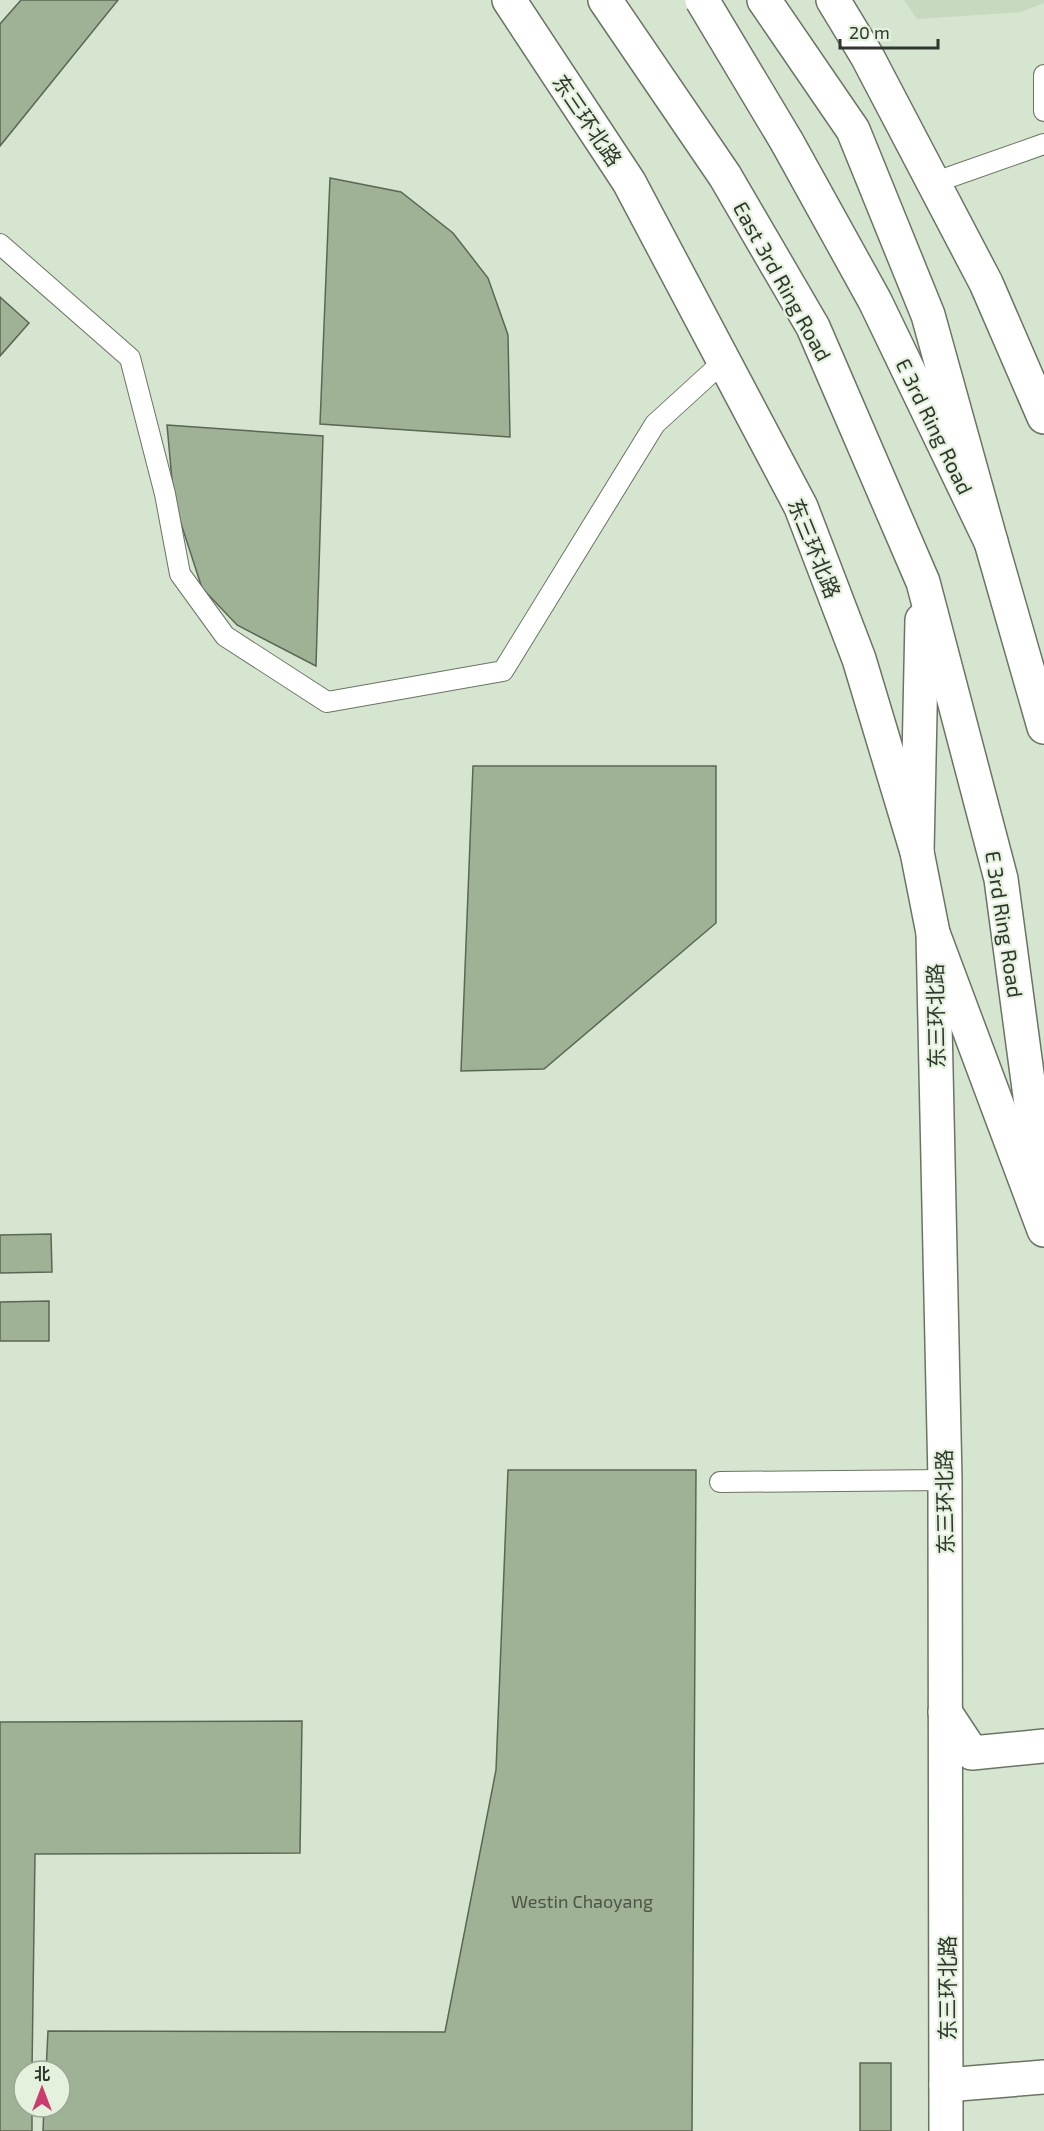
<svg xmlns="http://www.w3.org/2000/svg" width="1044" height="2131" font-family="'Exo 2','Noto Sans SC',sans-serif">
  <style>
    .built { fill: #c7d9be }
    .building { fill: #9fb296; stroke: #5b6755; stroke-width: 1.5 }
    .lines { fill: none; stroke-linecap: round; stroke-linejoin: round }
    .service-casing { stroke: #697563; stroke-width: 22 }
    .tertiary-casing { stroke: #697563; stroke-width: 36 }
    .trunk-casing { stroke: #697563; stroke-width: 36 }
    .motorway-casing { stroke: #697563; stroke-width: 36 }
    .service { stroke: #fff; stroke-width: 20 }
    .tertiary { stroke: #fff; stroke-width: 33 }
    .trunk { stroke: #fff; stroke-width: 33 }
    .motorway { stroke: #fff; stroke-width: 33 }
    .trunk-bridge-casing { stroke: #697563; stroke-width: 36; stroke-linecap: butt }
    .trunk-bridge { stroke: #fff; stroke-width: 33 }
    .labels { text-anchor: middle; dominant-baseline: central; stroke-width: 4.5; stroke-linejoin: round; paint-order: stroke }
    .number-label { font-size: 18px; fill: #4c5548 }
    .street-label { font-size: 21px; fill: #30362e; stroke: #e4f2dd }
  </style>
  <rect width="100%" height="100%" fill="#d6e5d0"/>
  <!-- built -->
  <polygon class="built" points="904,0 1044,0 1044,3 1021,12 917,19"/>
  <!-- building -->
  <g class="building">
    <polygon points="21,0 118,0 0,146 0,24"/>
    <polygon points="330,178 401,192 453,233 488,278 508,335 510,437 320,424"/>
    <polygon points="0,297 29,323 0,356"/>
    <polygon points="167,425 323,436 316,666 237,625 202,588 174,502"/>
    <polygon points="473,766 716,766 716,923 544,1069 461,1071"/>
    <polygon points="51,1234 52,1272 0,1273 0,1235"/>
    <polygon points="49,1301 49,1341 0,1341 0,1302"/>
    <polygon points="508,1470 696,1470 692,2131 43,2131 44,2107 60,2107 60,2071 46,2071 48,2031 445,2032 496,1770"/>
    <polygon points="302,1721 300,1853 35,1854 32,2071 24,2071 24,2107 32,2107 32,2131 0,2131 0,1722"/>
    <rect x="860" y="2063" width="31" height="68"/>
  </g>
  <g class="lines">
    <defs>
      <g id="service">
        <polyline points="1044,75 1044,111"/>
        <polyline points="933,183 1044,144"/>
        <polyline points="0,244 130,358 165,494 180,574 225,636 327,702 503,671 655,424 724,361"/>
        <polyline points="720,1482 945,1480"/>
      </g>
      <g id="tertiary">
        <polyline points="509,0 629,182 801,507 859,659 917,852 933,933 945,1480 946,2131"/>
        <polyline points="833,0 867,56 986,283 1044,417"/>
        <polyline points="945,1712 972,1753 1044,1746"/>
        <polyline points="946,2085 1044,2077"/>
      </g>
      <g id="trunk">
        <polyline points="605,0 725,176 813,327 923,582 1001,879 1044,1201"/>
        <polyline points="787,142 875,301 991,542 1044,727"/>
        <polyline points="917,852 922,620"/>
        <polyline points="933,933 1044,1230"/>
      </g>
      <polyline id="motorway" points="764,0 853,130 928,315 991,542"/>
    </defs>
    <!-- service casing -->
    <use href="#service" class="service-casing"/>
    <!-- tertiary casing -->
    <use href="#tertiary" class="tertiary-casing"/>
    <!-- trunk casing -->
    <use href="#trunk" class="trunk-casing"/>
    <!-- motorway casing -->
    <use href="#motorway" class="motorway-casing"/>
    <!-- service -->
    <use href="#service" class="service"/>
    <!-- tertiary -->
    <use href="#tertiary" class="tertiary"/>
    <!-- trunk -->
    <use href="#trunk" class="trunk"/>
    <!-- motorway -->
    <use href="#motorway" class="motorway"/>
    <defs>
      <polyline id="trunk-bridge" points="702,0 787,142"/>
    </defs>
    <!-- trunk-bridge casing -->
    <use href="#trunk-bridge" class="trunk-bridge-casing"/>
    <!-- trunk-bridge -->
    <use href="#trunk-bridge" class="trunk-bridge"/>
  </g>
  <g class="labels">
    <!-- number labels -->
    <g class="number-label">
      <text x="582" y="1901">Westin Chaoyang</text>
    </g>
    <!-- street labels -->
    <g class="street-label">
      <text transform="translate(588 120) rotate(56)">东三环北路</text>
      <text transform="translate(783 281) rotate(61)">East 3rd Ring Road</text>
      <text transform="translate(935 426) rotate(64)">E 3rd Ring Road</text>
      <text transform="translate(815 548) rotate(68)">东三环北路</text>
      <text transform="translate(1005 924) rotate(81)">E 3rd Ring Road</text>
      <text transform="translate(935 1016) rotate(-91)">东三环北路</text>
      <text transform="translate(944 1502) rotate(-91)">东三环北路</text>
      <text transform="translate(946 1988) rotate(-90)">东三环北路</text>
    </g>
  </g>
  <!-- north arrow -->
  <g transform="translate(42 2089)"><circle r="28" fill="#e4f2dd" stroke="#9ca797" stroke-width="1.5"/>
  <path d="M0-4.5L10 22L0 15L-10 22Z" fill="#c93c6d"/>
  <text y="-9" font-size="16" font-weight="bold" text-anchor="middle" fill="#30362e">北</text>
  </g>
  <!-- scale -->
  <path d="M840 39v9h98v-9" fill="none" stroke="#30362e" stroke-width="3"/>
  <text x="849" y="39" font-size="18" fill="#30362e" stroke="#e4f2dd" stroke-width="4.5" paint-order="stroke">20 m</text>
</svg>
